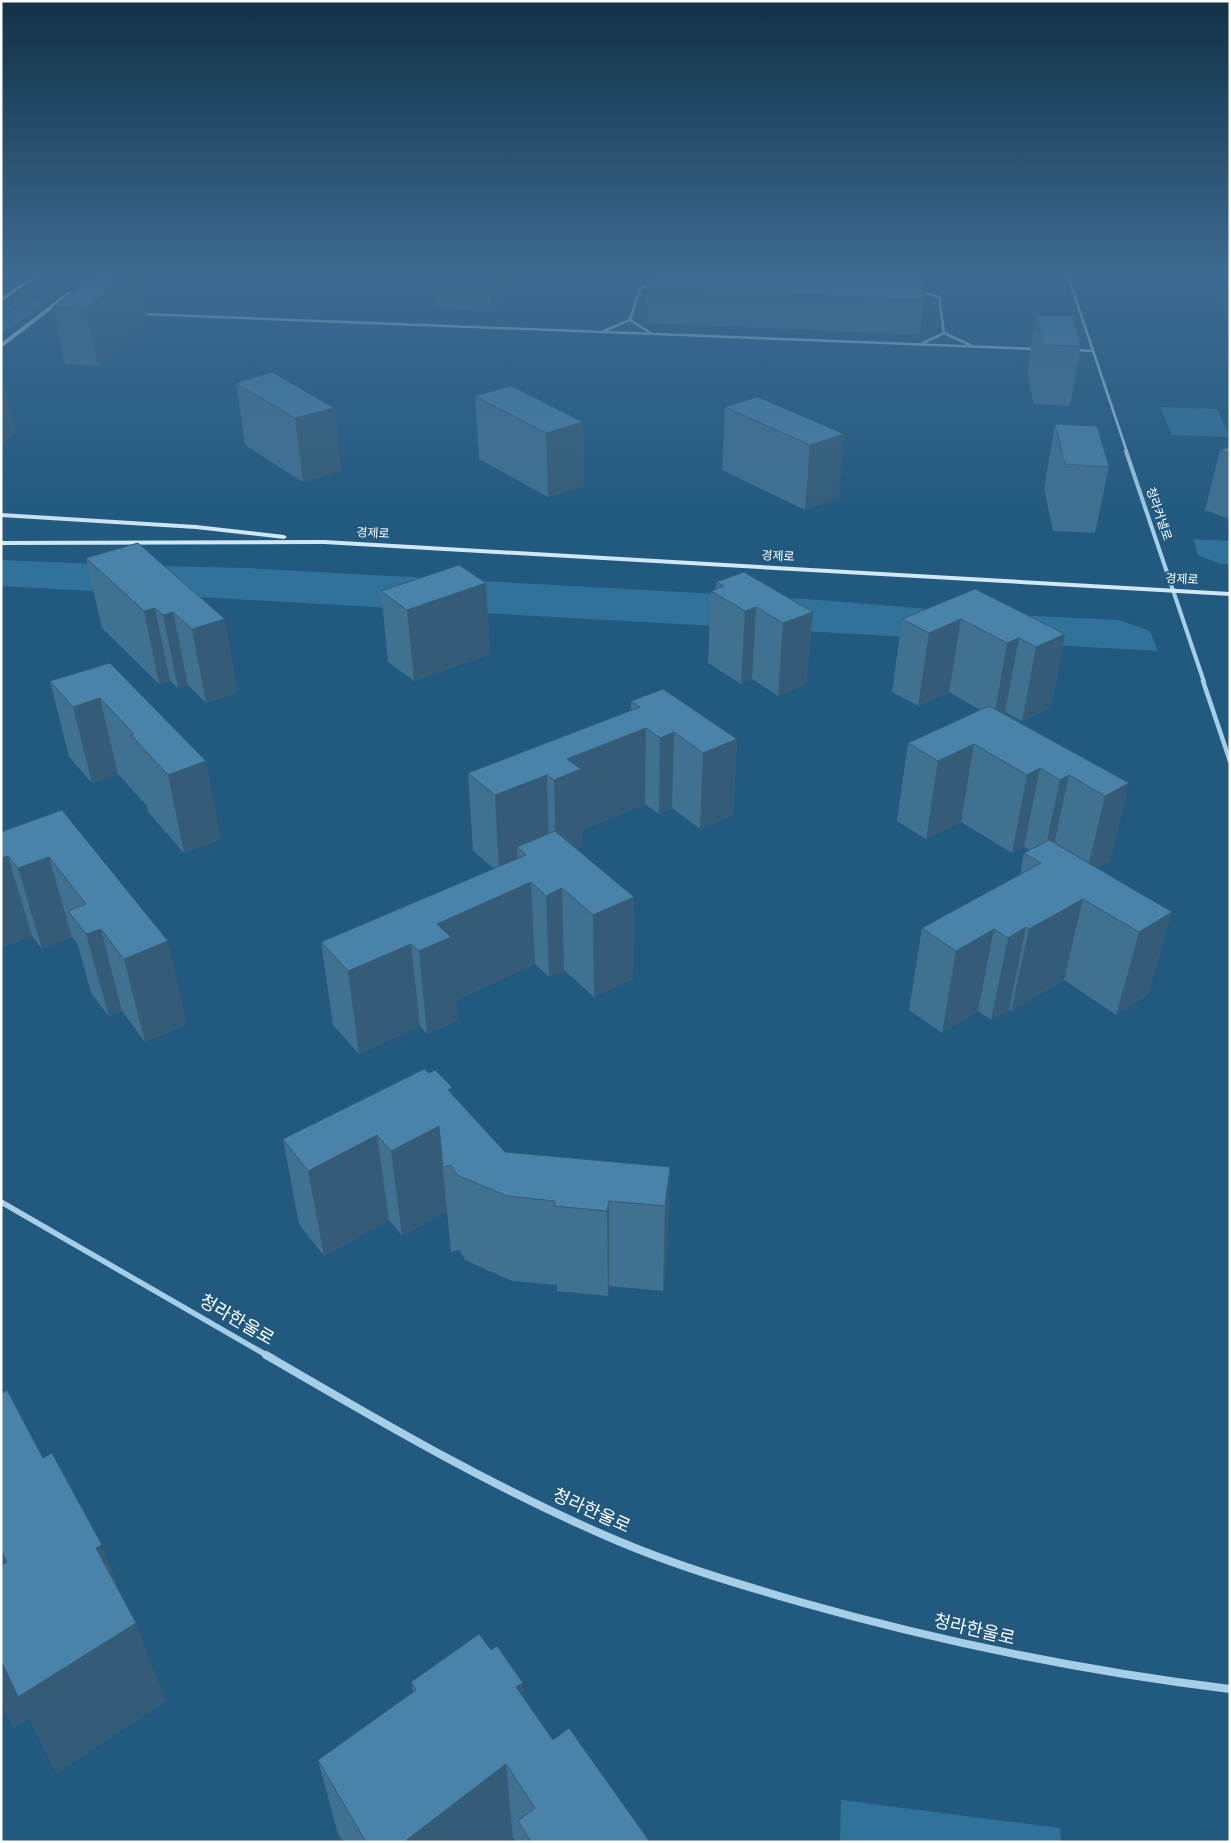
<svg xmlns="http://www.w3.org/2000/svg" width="1231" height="1843" font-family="Overpass,'Noto Sans KR',sans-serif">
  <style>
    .green { fill: #31729b }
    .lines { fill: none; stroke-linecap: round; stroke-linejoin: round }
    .secondary-tunnel { stroke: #427292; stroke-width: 5.5; stroke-dasharray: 5.5 2.5; stroke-linecap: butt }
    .minor-far4 { stroke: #a7cee7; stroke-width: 2.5 }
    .minor-far3 { stroke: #a7cee7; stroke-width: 4 }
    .minor-far2 { stroke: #a7cee7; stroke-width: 4.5 }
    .minor-far1 { stroke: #a7cee7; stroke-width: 5.5 }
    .minor { stroke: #a7cee7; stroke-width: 8 }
    .secondary { fill: #d1e7f6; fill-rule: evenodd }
    .wall { fill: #407191 }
    .shaded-wall { fill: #345c76 }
    .building { fill: #4a83a9; stroke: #345c76 }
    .labels { text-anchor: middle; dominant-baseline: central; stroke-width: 4; stroke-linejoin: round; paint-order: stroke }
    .far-street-label { font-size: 12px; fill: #fff; stroke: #21597f }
    .near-street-label { font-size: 18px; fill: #fff; stroke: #21597f }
  </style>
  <rect width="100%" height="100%" fill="#21597f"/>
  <!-- green -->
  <g class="green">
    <polygon points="1202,273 1230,273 1230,323"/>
    <polygon points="22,303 44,304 1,335 1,320"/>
    <polygon points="1160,407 1217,409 1230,437 1172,435"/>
    <polygon points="1193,539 1230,541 1230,564 1220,564 1198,555"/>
    <polygon points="1,560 121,565 247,568 807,599 977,613 1119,620 1150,631 1158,651 1,586"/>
    <polygon points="841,1800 1060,1828 1061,1842 840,1842"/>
  </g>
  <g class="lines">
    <!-- secondary-tunnel -->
    <g class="secondary-tunnel">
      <polyline points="1,314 58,273"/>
      <polyline points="1,329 78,273"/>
    </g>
    <!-- minor-far4 -->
    <g class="minor-far4">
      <polyline points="1067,273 1127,452"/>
      <polyline points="917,291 939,297 944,333"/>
      <polyline points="141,314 1037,349"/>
      <polyline points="630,320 640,289 653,283"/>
      <polyline points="604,331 630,320 652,334"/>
      <polyline points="921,344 944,333 970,345"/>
      <polyline points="1076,350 1093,351"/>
    </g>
    <!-- minor-far3 -->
    <polyline class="minor-far3" points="1126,451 1204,682"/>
    <!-- minor-far2 -->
    <polyline class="minor-far2" points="1203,681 1230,761"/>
    <!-- minor-far1 -->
    <polyline class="minor-far1" points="1,1202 268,1356"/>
    <!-- minor -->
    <path class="minor" d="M266,1355C381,1422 495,1489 618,1541C677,1566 738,1584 800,1602C941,1642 1084,1671 1230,1689"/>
    <!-- secondary -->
    <g class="secondary">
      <polygon points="37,273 42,273 1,302 1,298"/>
      <polygon points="68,292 73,293 1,348 1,343"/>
      <polygon points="1,513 196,525 284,535 287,537 284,539 196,529 1,517"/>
      <polygon points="324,540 1230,592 1230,596 324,544 1,545 1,541"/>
    </g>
  </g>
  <!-- wall -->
  <g class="wall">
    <polygon points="95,273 148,319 98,366 65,364 53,307"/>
    <polygon points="435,273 513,273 514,275 490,311 437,308"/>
    <polygon points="647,288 924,300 920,335 646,323"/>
    <polygon points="1036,315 1081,346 1070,406 1034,404 1027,373"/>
    <polygon points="236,383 334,408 341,471 303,482 245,445"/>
    <polygon points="475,396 583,422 584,486 548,497 479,459"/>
    <polygon points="725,407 844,434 838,498 805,510 722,470"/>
    <polygon points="1055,424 1109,467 1095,533 1053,531 1044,488"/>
    <polygon points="1230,446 1230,519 1205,510 1220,450"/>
    <polygon points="138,543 238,692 206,703 188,685 178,688 170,681 159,684 102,628 86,558"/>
    <polygon points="716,582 813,612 806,684 778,696 752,679 741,684 708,663 711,591 716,590"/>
    <polygon points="486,583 490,654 414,681 388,662 381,591"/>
    <polygon points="975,589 1065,634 1051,707 1022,721 1005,712 1003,713 1129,783 1110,861 1098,868 1172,912 1148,994 1116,1015 1064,980 1011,1011 1009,1010 991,1020 978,1011 942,1033 909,1010 922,928 1020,875 1024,853 1030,850 1024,847 1012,853 961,822 926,839 897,821 908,743 980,710 949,692 918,706 892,692 902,619"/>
    <polygon points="110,663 221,839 184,853 148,812 147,806 118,774 92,783 69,757 50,681"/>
    <polygon points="631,701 737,739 733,815 700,829 672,808 659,814 645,804 582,830 582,846 576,849 634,897 633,979 594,997 564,970 549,977 535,964 456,1000 458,1020 427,1034 420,1026 359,1054 333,1025 321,942 494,869 473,851 468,773 631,710"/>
    <polygon points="62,810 187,1024 145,1042 122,1011 109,1017 91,993 78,945 72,937 42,949 32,936 1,948 1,832"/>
    <polygon points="453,1095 505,1152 670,1167 667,1252 663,1291 609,1286 608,1296 557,1291 557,1285 512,1281 465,1260 459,1250 451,1252 447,1211 402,1236 389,1220 324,1256 299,1224 283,1139"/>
    <polygon points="1,1394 43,1458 123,1599 166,1701 56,1773 29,1718 14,1728 1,1704"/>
    <polygon points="411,1682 524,1698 553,1740 650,1842 516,1842 513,1838 509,1842 343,1842 338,1834 318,1760 413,1692"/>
  </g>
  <!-- shaded-wall -->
  <g class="shaded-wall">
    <polygon points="128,273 139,273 148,319 98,366 86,309"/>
    <polygon points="489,273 513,273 514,275 490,311"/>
    <polygon points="1,371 16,432 1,446"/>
    <polygon points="334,408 341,471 303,482 295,418"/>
    <polygon points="583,422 584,486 548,497 546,433"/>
    <polygon points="844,434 838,498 805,510 810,445"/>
    <polygon points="486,583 490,654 414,681 407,610"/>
    <polygon points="756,607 752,679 741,684 745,611"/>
    <polygon points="155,608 170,681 159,684 144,611"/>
    <polygon points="173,612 188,685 178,688 163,615"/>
    <polygon points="813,612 806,684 778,696 783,623"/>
    <polygon points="225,619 238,692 206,703 192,629"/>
    <polygon points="961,619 949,692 918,706 929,633"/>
    <polygon points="1065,634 1051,707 1022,721 1036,647"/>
    <polygon points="1019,638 1005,712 994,717 1007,643"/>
    <polygon points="100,698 118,774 92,783 73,707"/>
    <polygon points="646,728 645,804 582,830 582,846 556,858 554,780 567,759"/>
    <polygon points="674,732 672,808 659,814 660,738"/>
    <polygon points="737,739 733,815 700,829 703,753"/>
    <polygon points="974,744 961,822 926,839 938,761"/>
    <polygon points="206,761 221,839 184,853 168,775"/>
    <polygon points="1040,768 1024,847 1012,853 1027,775"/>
    <polygon points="547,775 549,852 517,847 518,865 499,873 495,795"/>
    <polygon points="1069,775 1052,854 1043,858 1060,780"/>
    <polygon points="1129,783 1110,861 1086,875 1105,796"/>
    <polygon points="8,856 32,936 1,948 1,858"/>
    <polygon points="49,857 72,937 42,949 18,868"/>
    <polygon points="531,882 535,964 456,1000 458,1020 427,1034 419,951 437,924"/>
    <polygon points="562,888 564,970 549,977 546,896"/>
    <polygon points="634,897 633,979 594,997 593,915"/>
    <polygon points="1083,899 1064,980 1011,1011 1029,929"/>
    <polygon points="1172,912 1148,994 1116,1015 1139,932"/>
    <polygon points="1026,927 1009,1010 991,1020 1008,938"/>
    <polygon points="101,929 122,1011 109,1017 86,934"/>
    <polygon points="994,929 978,1011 942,1033 956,951"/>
    <polygon points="168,941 187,1024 145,1042 124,959"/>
    <polygon points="411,944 420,1026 359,1054 348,971"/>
    <polygon points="452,1087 460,1172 448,1090"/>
    <polygon points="439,1126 447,1211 402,1236 391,1151"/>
    <polygon points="377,1135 389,1220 324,1256 308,1171"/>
    <polygon points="670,1167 667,1252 663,1291 665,1206"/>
    <polygon points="609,1201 609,1286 608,1296 607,1211"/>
    <polygon points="102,1545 133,1624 136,1623 166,1701 56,1773 29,1718 14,1728 1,1704 1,1658 96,1548"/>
    <polygon points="1,1551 10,1571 1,1576"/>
    <polygon points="523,1683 529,1759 516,1687"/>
    <polygon points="506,1764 513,1838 509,1842 404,1842"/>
  </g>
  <!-- building -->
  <g class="building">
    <polygon points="95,273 128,273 86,309 53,307"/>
    <polygon points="652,273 921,273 924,300 647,288"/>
    <polygon points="1036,315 1072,316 1081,346 1044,345"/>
    <polygon points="272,372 334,408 295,418 236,383"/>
    <polygon points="511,386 583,422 546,433 475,396"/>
    <polygon points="758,397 844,434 810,445 725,407"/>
    <polygon points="1055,424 1097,426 1109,467 1065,464"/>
    <polygon points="1230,446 1230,454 1220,450"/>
    <polygon points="138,543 225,619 192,629 173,612 163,615 155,608 144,611 86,558"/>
    <polygon points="459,565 486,583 407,610 381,591"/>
    <polygon points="744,572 813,612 783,623 756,607 745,611 711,591 724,586 716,582"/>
    <polygon points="975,589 1065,634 1036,647 1019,638 1007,643 961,619 929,633 902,619"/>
    <polygon points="110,663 206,761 168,775 131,735 134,734 100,698 73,707 50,681"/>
    <polygon points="663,689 737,739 703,753 674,732 660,738 646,728 567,759 581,769 554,780 547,775 495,795 468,773 640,707 631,701"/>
    <polygon points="989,706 1129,783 1105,796 1069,775 1060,780 1040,768 1027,775 974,744 938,761 908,743"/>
    <polygon points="62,810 168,941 124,959 101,929 86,934 68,911 86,904 49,857 18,868 8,856 1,858 1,832"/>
    <polygon points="555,831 634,897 593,915 562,888 546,896 531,882 437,924 451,937 419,951 411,944 348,971 321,942 526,855 517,847"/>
    <polygon points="1049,840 1172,912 1139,932 1083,899 1029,929 1026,927 1008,938 994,929 956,951 922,928 1041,863 1024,853"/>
    <polygon points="424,1069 429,1073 435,1070 452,1087 448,1090 505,1152 670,1167 665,1206 609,1201 607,1211 554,1206 555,1201 507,1196 457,1175 451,1165 443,1167 439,1126 391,1151 377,1135 308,1171 283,1139"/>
    <polygon points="7,1390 43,1458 52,1453 102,1545 96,1548 136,1623 18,1697 1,1660 1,1566 7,1562 1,1549 1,1394"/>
    <polygon points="479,1634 491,1650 497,1646 523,1683 516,1687 553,1740 569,1728 650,1842 531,1842 518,1821 535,1808 506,1764 404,1842 366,1842 318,1760 416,1690 411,1682"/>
  </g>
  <!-- sky -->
  <linearGradient id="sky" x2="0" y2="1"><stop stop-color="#123146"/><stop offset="0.51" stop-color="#3d6a90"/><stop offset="1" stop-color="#3d6a90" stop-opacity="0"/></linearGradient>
  <rect width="1231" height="531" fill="url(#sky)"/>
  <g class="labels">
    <!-- far-street labels -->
    <g class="far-street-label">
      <text transform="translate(1158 514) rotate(71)">청라커낼로</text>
      <text transform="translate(373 534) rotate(3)">경제로</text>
      <text transform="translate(778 557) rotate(3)">경제로</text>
      <text transform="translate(1182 580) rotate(3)">경제로</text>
    </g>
    <!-- near-street labels -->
    <g class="near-street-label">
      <text transform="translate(236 1321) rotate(30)">청라한울로</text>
      <text transform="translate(591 1512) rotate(24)">청라한울로</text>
      <text transform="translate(974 1631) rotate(13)">청라한울로</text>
    </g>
  </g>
  <!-- border -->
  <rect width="1231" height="1843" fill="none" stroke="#ffffff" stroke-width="5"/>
</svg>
